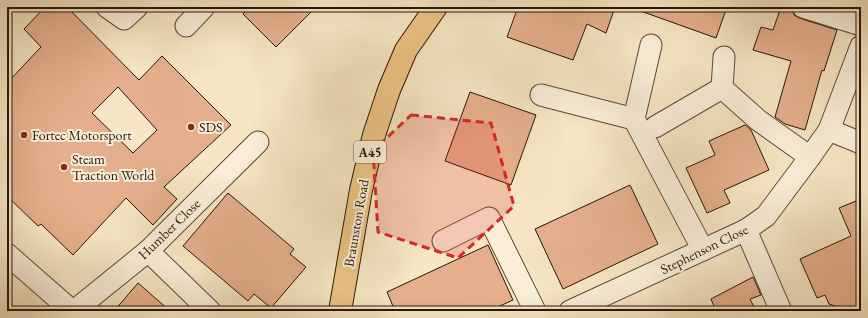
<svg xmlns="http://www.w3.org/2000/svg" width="868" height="318" font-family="'EB Garamond',serif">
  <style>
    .building { fill: #e5af8d; stroke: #28140a; fill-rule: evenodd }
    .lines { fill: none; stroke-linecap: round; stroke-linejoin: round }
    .minor-casing { stroke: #5c4838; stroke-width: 23 }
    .highway-casing { stroke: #28140a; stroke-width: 24 }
    .minor { stroke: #f9efd8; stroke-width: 21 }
    .highway { stroke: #ebc382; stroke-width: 22 }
    .marked { fill: #d62828; fill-opacity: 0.2; stroke: #d62828; stroke-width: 3; stroke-dasharray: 8 5; stroke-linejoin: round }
    .poi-dot { fill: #8f2418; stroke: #f9efd8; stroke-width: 1.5 }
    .labels { text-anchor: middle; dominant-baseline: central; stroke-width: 4; stroke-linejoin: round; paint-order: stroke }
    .shield { fill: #f9efd8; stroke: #675648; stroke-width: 1 }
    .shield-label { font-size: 13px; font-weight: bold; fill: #28140a }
    .poi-label { font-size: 14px; fill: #28140a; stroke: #f9efd8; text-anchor: start }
    .street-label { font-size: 14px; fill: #28140a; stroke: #f9efd8 }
  </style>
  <rect width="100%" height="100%" fill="#f6e6c3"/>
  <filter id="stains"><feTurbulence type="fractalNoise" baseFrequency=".005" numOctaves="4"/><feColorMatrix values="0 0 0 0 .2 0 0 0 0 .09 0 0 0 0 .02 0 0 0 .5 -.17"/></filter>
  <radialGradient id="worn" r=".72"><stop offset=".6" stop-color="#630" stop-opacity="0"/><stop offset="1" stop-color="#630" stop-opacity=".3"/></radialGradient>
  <!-- building -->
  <g class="building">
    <path d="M45,7H67L139,80L162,56L231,125L164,187L177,199L153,225L126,198L73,255L41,224L38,226L7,196V83L41,47L24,29ZM118,87L157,130L133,153L92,113Z"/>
    <polygon points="249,7 316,7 276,47 243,14"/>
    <polygon points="518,7 615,7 606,33 587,24 573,60 507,37"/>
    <polygon points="635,7 727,7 716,38 635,9"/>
    <polygon points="781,7 791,7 794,15 799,18 837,30 824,71 822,70 805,130 785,124 775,117 791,61 753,50 761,27 773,30"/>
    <polygon points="470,92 536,115 511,185 445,161"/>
    <polygon points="745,125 751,130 769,170 724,190 730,203 707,213 686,168 715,155 709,141"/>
    <polygon points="630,185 658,244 563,289 535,229"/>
    <polygon points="228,193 294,249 290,254 306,267 271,308 254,294 248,301 183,246"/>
    <polygon points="861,199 861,311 837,311 835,306 829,304 825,295 817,298 800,259 851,236 839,208"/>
    <polygon points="488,245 513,300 489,311 395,311 387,292"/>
    <polygon points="753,277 761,295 750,299 756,311 716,311 711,299"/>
    <polygon points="138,283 170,311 114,311"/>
  </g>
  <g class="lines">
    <defs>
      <g id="minor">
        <polyline points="107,7 124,19 137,7"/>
        <polyline points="803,7 861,25"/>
        <polyline points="186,26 204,7"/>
        <polyline points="651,45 634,119 703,250"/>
        <polyline points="722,88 758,120 810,157"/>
        <polyline points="541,95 634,119"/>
        <polyline points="655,127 722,88 724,57"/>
        <polyline points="829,130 861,143"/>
        <polyline points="746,230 781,311"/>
        <polyline points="443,241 489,218 535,311"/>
        <polyline points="148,251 210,311"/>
        <polyline points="7,254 72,311"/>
        <polyline points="74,311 148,251 258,142"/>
        <polyline points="570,311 746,230 766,216 810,157 829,130 861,46"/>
      </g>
      <polyline id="highway" points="340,311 361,190 374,135 389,90 406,50 436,7"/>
    </defs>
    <!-- minor casing -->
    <use href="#minor" class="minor-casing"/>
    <!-- highway casing -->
    <use href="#highway" class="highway-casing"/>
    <!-- minor -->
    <use href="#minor" class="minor"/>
    <!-- highway -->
    <use href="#highway" class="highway"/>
  </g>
  <!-- marked area -->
  <path class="marked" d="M411,115L491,123L514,206L458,258L378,232L373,151Z"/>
  <!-- markers -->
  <g class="poi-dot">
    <circle cx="191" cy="127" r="4"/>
    <circle cx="24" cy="135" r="4"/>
    <circle cx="64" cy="167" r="4"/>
  </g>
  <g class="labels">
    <!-- shield labels -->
    <rect class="shield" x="354" y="141" width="32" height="22" rx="3"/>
    <g class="shield-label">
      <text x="370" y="152">A45</text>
    </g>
    <!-- poi labels -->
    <g class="poi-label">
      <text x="199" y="127">SDS</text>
      <text x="32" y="135">Fortec Motorsport</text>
      <text x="72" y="159">Steam<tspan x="72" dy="16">Traction World</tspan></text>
    </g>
    <!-- street labels -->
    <g class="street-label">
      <text transform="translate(356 223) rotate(-80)">Braunston Road</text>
      <text transform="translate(169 229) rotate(-44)">Humber Close</text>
      <text transform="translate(704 249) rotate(-26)">Stephenson Close</text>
    </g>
  </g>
  <!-- margin -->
  <rect width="868" height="318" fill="none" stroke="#f6e6c3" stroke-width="24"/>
  <rect x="8" y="8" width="852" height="302" fill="none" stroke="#28140a" stroke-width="2"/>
  <rect x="12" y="12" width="844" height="294" fill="none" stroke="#28140a"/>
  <rect width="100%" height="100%" filter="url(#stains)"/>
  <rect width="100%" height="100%" fill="url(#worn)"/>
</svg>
